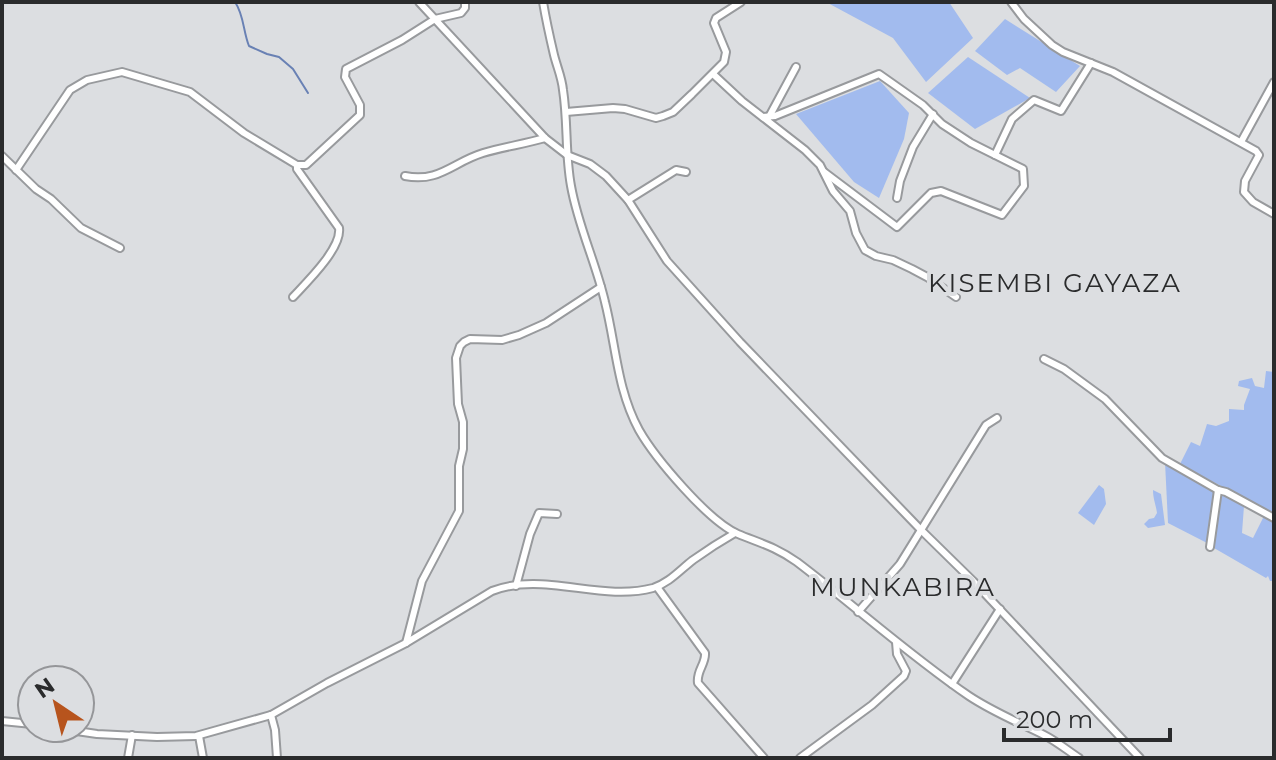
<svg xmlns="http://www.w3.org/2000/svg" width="1276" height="760" font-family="Montserrat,sans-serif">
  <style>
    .green { fill: #a2bbee }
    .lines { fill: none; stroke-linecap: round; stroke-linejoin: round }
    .stream { stroke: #6981b4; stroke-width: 2 }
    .minor-casing { stroke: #989a9d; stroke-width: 10 }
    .minor { stroke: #fff; stroke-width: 6 }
    .labels { text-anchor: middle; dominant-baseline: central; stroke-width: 8; stroke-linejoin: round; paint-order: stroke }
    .quarter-label { font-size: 26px; letter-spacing: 2px; fill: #2a2b2c; stroke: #dcdee1 }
  </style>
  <rect width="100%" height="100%" fill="#dcdee1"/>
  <!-- green -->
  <g class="green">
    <polygon points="826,2 949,2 973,38 926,82 893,38"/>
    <polygon points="1005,19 1080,66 1056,92 1020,68 1007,75 975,51"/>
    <polygon points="968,57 1030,98 975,129 928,93"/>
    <polygon points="880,81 909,113 904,139 879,198 854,182 796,114"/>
    <path d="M1266,371L1274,372V515C1243,497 1211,481 1180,464L1191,442L1200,446L1207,424L1216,426L1229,421V409L1244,410V405L1250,389L1238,386L1239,381L1252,378L1255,386L1264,388Z"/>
    <polygon points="1165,462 1215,491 1209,544 1168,523"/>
    <polygon points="1099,485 1104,489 1106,504 1094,525 1078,513"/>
    <path d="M1153,490L1161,494L1165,525L1148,528L1144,524L1149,519L1154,518L1157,513C1156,505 1153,499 1153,490Z"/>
    <polygon points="1222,493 1244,506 1242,533 1253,538 1264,516 1274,521 1274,581 1270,581 1268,576 1266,578 1214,548 1219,496"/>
  </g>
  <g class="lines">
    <!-- stream -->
    <path class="stream" d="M235,2C244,15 243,31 249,46L267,54L279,57L293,69L308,93"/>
    <defs>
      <g id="minor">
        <polyline points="419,2 545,138 567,155 590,164 606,176 628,200 667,261 740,342 921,530 973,581 1140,758"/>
        <path d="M543,2C546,20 550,38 554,55C557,67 562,78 563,90C568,122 565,154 571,186C578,226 596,263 605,302C616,345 617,390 639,430C655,458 708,521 738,534C760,543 776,547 797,562C855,606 909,655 969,696C993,712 1018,722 1044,735C1056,741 1067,750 1079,758"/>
        <polyline points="1011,2 1024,19 1052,45 1063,52 1113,72 1256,151 1259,155 1245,181 1244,192 1253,202 1274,214"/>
        <polyline points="713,74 742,101 805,150 820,165 833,191 850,211 856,233 865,250 876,256 893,260 912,269 927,277 956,297"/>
        <polyline points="566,112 613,108 625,109 656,118 663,116 673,112 692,94 724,62 726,52 714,23 716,18 741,2"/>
        <polyline points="763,117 775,116 879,74 923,105 942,124 971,143 1023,169 1024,186 1002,215 941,191 931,193 897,227 824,172"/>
        <polyline points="769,117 796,67"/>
        <polyline points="1241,142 1274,82"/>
        <polyline points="995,155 1012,119 1034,100 1061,111 1091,63"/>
        <polyline points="2,156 36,189 51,199 81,228 120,248"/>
        <polyline points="16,170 70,90 87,80 122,72 190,92 244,133 297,165 306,165 360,115 360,105 345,77 346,69 402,40 435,19 461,13 465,8 465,2"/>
        <path d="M405,176C439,183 453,162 483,153C503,147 524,144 545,138"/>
        <polyline points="897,198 900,181 913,147 933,114"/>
        <polyline points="628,200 676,170 686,172"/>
        <path d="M293,297C307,282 342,248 339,228L297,169V165"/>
        <polyline points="1044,359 1064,369 1105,399 1162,458 1218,490 1226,492 1274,518"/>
        <polyline points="1210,547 1218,490"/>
        <polyline points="516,586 530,534 539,513 557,514"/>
        <path d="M657,587L705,653C706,664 696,671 698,683L764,758"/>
        <polyline points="858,612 900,564 986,425 997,418"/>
        <polyline points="406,643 422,581 459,511 459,466 463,449 463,422 458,404 456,358 460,346 464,342 470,339 502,340 519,335 546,323 601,287"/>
        <polyline points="952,684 1000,609"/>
        <polyline points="271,715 275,730 277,758"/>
        <polyline points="2,721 32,724"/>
        <path d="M56,728L97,734L157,737L196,736L271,715L327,683L406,643L492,591C543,571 600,602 653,588C669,583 680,570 693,560C707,550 721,541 735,533"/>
        <polyline points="199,736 203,758"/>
        <polyline points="128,758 132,735"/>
        <polyline points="800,758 872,705 904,676 906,671 897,654 896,642"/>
      </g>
    </defs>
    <!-- minor casing -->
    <use href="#minor" class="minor-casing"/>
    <!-- minor -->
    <use href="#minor" class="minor"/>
  </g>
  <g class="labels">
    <!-- quarter labels -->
    <g class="quarter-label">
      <text x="1055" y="283">KISEMBI GAYAZA</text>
      <text x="903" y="587">MUNKABIRA</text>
    </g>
  </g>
  <!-- border -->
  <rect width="1276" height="760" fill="none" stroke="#2a2b2c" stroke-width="8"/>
  <!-- north arrow -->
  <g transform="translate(56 704) rotate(325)"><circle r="38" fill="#dcdee1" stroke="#959699" stroke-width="2"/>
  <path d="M0-6L14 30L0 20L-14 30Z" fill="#b7541d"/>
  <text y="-12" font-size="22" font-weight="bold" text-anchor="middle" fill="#2a2b2c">N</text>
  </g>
  <!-- scale -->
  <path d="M1004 728v12h166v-12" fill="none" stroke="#2a2b2c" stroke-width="4"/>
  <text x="1016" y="728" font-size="24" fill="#2a2b2c" stroke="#dcdee1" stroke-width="6" paint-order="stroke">200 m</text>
</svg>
